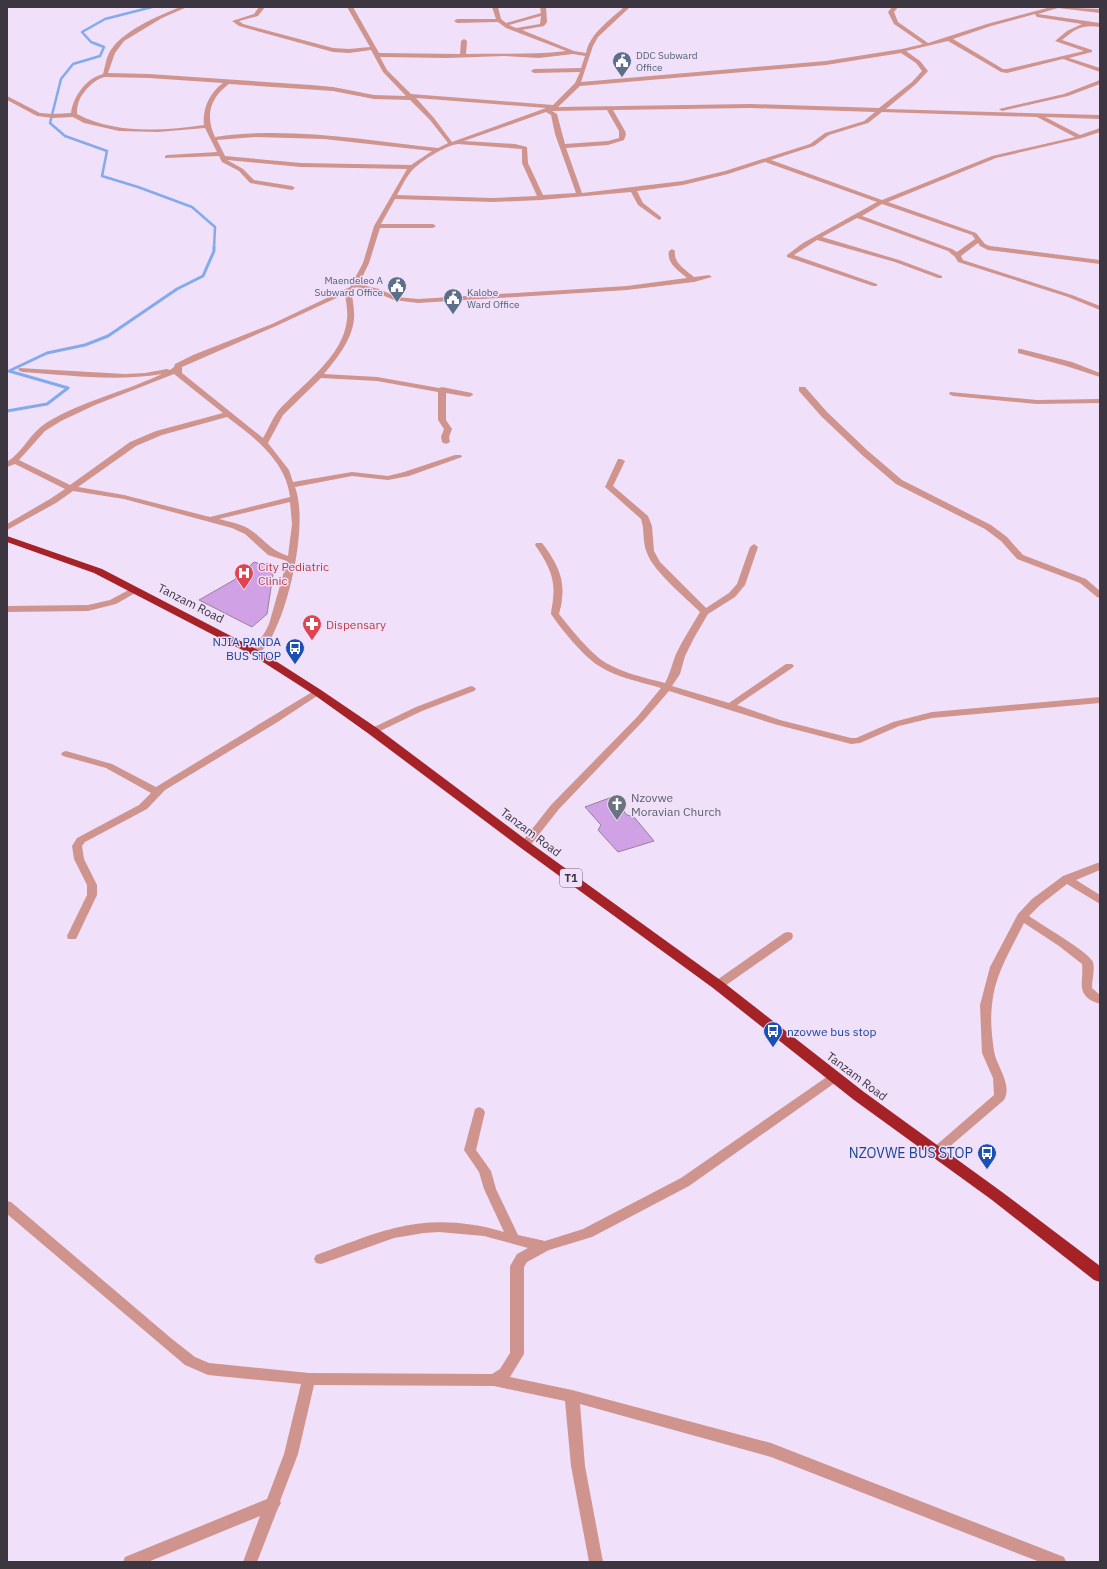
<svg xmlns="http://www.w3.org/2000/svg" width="1107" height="1569" font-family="'IBM Plex Sans',sans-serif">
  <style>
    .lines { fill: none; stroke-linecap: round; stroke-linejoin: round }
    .stream-far1 { stroke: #83aaec; stroke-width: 2.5 }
    .stream { stroke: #83aaec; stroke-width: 3 }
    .building { fill: #d0a1e4; stroke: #93839b }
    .minor { fill: #d0948e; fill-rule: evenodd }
    .highway { fill: #a52327; fill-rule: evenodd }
    .labels { text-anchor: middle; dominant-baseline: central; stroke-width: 3; stroke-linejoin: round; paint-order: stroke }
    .far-service-label { font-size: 10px; fill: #4e5e75; stroke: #f1e0f9; text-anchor: start }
    .shield { fill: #f1e0f9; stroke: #726978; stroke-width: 1 }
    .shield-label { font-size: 11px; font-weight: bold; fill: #3c3640 }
    .health-label { font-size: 12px; fill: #be3a42; stroke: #f1e0f9; text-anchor: start }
    .street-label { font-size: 12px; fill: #3c3640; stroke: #f1e0f9 }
    .transit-label { font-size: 12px; fill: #164399; stroke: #f1e0f9; text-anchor: end }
    .worship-label { font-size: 12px; fill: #5b616d; stroke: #f1e0f9; text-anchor: start }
    .near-transit-label { font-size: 14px; fill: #164399; stroke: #f1e0f9; text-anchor: end }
  </style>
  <rect width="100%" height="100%" fill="#f1e0f9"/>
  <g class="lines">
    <!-- stream-far1 -->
    <polyline class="stream-far1" points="152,7 105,19 82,32 91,42 104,47 100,56 73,64 61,79 50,123 65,136 107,151 102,176 138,187 192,207 215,227 214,248"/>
    <!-- stream -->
    <polyline class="stream" points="7,411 47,404 68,388 9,371 47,353 85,345 108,336 177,289 203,276 214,251 214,247"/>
  </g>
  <!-- building -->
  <g class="building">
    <polygon points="254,562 274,568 267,614 252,627 199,600 234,580"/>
    <polygon points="612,797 627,815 634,817 654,841 618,852 598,830 601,825 585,807"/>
  </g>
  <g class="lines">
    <!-- minor -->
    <g class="minor">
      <path d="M180,7H187L162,18L124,41L115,53L108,73L149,74L311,85L333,87L374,95L406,96L383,72L371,50L349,53L333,52L239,26L232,21L254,14L259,7H265L258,16L239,21L243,24L333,48L349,49L370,47L347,7H353L379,53L460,54L461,41L464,39L467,41L466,54C499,53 533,55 566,51L506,28L498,22L457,23L454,21L457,19H496L492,7H498L501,19L506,23L541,13L540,7H546L547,22L544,26L522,30L574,51L586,53C590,33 610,20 624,7H630L598,37L593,46L581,82L826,61L902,49L923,44L894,24L888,12L892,7H898L894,12L898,22L928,43L987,24L1051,7L1100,9V13L1058,8L1038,14L1100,23V27C1082,24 1075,29 1062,40L1092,50V52L1069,58L1100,68V72L1063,59L1007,73L1001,72L948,41L906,51L920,61L928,71L916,84L886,109L1100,115V119L1045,117L1080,135L1100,128V132L1082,138L996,158L888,202L976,233L985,244L990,246L1100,260V264L988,250L980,246L978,243L961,256L963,260L1072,295L1100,306V310L1068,297L958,262L955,257L948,251L857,218L822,237L899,260L942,276V278H938L895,262L817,240L794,255L877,284V286H873L787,257V255L803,243L877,202L765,162L728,174L683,185L637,191L643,203L661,217V219L659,220L638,205L631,192L541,200L493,202L395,199L381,224H433L436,226L433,228H380L369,263L359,284L379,289L397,297L418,299L627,286L687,278C679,271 666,263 669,251L672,249L675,251C673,263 686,270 694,277L709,275L712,277L694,282L627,290L418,303L394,300L375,292L356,287L352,291C352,300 355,310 354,319C352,340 337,358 324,374L377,377L439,388L442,387L472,393L473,395L469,397L446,393V420L452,429L449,437L450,442L446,444L442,442L441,437L444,429L438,420V392L377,381L321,378L283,415L268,443L289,470L293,482L352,472L388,476L404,472L455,455H461L462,457L409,476L388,480L352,476L295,487C308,521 291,599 274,632C271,640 264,648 259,655H253L251,653L265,632L269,624L287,561L268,555L245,534L232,528L124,499L73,491L56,503L7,530V524L50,499L65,489L15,464L7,467V462C23,452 30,433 46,423C82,401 124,392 162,374C116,382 68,375 22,372L18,370L19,368L125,374L145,373L167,369L170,370L174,367L175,364L193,355L272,324L350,287L363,263L374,226L407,169L301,167L227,160L243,169L254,180L292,186L295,188L292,190L250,183L239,171L222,162L219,156L165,158V156L167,155L217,152L205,128L158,132L119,131L84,123L73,117L53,118L37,116L7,100V96L40,113L53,114L71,113C73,97 86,78 103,74C105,67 106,59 109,53C121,31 158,16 180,7ZM1035,14L1037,17L1082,24L1067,31L1055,41L1084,51L1007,69H1003L953,39L991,26ZM541,16L540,24L516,28L509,25ZM901,53L916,63L922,71L912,82L879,108L751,104L558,107L580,86L826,65ZM573,54L585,56L581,68L534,69L531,71L534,73L580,72L575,83L553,105L411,94L387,70L380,57L448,58L504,56L539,58ZM105,77L149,78L223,83C210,92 202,109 204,125C163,131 114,134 77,114C77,111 77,107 78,104C81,93 94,79 105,77ZM229,84L333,91L374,99L410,100L430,120L448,143L438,148C364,140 289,126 215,137C205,115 210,98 229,84ZM416,98L546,108L452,142L434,118ZM751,108L875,112L864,121L825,133L810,144L725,171L683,181L582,193L566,148L608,145L624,140L626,134L625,131L613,110ZM607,110L619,131V138L608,141L565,144L557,114L552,111ZM546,112L551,115L555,134L576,193L543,195L528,163L527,147L515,144L464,141ZM882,112L1037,117L1075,137L992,156L882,200L771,160L814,146L829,135L868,123ZM255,137L324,139L432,151L411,165L301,163L225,156L217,140ZM458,144L522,149V163L537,196L493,198L397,195C401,188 405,179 410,173C417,163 446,145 458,144ZM882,204L972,235L975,239L957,252L952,249L862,216ZM345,294C346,302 348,311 347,319C344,357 301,385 278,411C272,419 268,430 263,438L182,373V367L276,326ZM174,374L223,413L156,431L130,442L70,485L19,460L45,431L61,421L95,405ZM227,417C254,437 286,461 290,497L210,517L124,495L78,487L136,446L162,435ZM290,502L292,524L288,556C269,549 267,542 252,531C243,524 230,522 219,519Z"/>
      <polygon points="1100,80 1100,84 1068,96 1002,111 999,109 1064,94"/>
      <polygon points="1018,349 1021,349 1072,362 1100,373 1100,377 1066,366 1018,353"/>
      <polygon points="799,387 805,387 827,412 868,451 902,480 991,525 1007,537 1023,555 1086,579 1100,591 1100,598 1097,597 1080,583 1017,559 1001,541 985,529 896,484 862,455 821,416 799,391"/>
      <polygon points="950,392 1037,400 1100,399 1100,403 1037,404 953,396 949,394"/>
      <path d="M618,459H621L625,461L613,486L648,516L652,526L654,551L660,562L706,608L729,593L737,584L750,547L754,544L758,547L745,585L735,597L708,614L694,638L685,656L680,674L672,686L729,703L786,664H792L794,666L792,668L737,705L780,720L851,738H856L893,722L932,712L1100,697V703L932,718L899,726L860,743L851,744L774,724L669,691L644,720L559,809L529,847H521L520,845L521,843L551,805L638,716L661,688C641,682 618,678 599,666C583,656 562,630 551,614C551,609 553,604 553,598C556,577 546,561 535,545L536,543H542C555,560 565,577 562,598C562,604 560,609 559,614C570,628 591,654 606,663C624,673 645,678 665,683C670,674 672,664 676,654C683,639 692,626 700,612C685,597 654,572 647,553C642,542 645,530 641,519L605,487Z"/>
      <polygon points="134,587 137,588 138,590 137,592 116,604 88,611 7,612 7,606 88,605 110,600"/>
      <polygon points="471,686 474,687 476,689 474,691 422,711 376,733 370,733 368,731 370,729 416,707"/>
      <polygon points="317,689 322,692 320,694 276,723 165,790 147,809 85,842 82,846 84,859 97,885 97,895 76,939 68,939 67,936 87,895 87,885 74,859 72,846 77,838 139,805 151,793 106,768 63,756 61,754 63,752 66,751 112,764 156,787"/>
      <path d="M1100,862V870L1076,880L1100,895V904L1067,884L1040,905L1029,916C1040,924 1089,952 1093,962C1095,971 1092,979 1092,988L1100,995V1004C1074,996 1084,982 1082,964L1059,946L1024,923C1011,949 994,976 992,1005C990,1020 992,1037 994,1051C996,1066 1013,1084 1004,1100L941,1154L937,1156L933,1154L931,1151L933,1148L994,1095L993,1078L982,1053L980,1005L990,967L1018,914L1032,899L1063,876Z"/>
      <polygon points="788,932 792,933 793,936 792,939 722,988 714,988 712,985 714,982 784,933"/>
      <path d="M835,1072L839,1074L841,1077L839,1080L689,1186L592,1237L549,1250L527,1262L524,1267V1354L510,1377L572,1390L771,1443L1064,1557L1066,1562H1040L771,1457L580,1404L585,1466L603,1562H589L571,1466L565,1401L494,1386L314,1385L298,1454L280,1501L281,1503L278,1508L257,1562H243L260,1516L148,1562H123L125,1557L267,1499L284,1454L301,1384L208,1375L185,1365L7,1214V1201L11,1202L172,1339L195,1357L209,1363L309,1373L492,1374L500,1369L510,1353V1266L517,1254L528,1248L484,1236L439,1232L424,1233L394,1238L321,1264L316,1263L314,1259L316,1255C342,1246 369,1234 395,1228C430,1219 468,1221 504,1232L484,1189L479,1172L464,1150L475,1109L479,1107L483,1109L485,1112L476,1150L491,1171L496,1189L518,1235L545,1241L583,1229L681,1178L831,1074Z"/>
    </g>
    <!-- highway -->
    <polygon class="highway" points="7,536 102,569 260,651 321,690 377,728 529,842 723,982 864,1092 1002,1192 1100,1266 1100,1282 1094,1280 992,1200 854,1100 713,988 521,848 369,734 313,694 252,655 94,573 7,542"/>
  </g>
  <!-- icons -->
  <defs>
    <symbol id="civic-pin" viewBox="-11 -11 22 30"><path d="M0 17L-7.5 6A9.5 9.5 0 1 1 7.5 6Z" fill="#5c6f8a" stroke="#f1e0f9"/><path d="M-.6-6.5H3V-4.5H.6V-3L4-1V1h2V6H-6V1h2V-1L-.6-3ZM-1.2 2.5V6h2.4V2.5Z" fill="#fff"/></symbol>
    <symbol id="hospital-pin" viewBox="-11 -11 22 30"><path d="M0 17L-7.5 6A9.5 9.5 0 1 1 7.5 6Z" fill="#e0444e" stroke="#f1e0f9"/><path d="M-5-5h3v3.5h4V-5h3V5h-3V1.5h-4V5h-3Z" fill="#fff"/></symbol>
    <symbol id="pharmacy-pin" viewBox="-11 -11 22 30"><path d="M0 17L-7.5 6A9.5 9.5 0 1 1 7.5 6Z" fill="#e0444e" stroke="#f1e0f9"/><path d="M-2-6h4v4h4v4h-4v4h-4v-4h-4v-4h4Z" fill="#fff"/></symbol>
    <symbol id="bus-pin" viewBox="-11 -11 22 30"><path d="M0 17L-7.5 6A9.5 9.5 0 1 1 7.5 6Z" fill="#1a4fb4" stroke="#f1e0f9"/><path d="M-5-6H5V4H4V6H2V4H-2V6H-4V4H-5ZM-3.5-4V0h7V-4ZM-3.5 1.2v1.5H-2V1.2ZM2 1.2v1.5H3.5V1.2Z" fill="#fff"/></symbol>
    <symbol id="church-pin" viewBox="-11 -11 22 30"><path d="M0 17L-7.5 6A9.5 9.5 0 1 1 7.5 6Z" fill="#6b7280" stroke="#f1e0f9"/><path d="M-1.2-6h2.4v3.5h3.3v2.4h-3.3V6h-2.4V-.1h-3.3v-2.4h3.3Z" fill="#fff"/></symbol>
  </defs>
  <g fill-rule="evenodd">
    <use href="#civic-pin" x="611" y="50" width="22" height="30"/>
    <use href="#civic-pin" x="386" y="275" width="22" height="30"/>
    <use href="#civic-pin" x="442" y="287" width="22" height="30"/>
    <use href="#hospital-pin" x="233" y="562" width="22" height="30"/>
    <use href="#pharmacy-pin" x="301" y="613" width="22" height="30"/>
    <use href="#bus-pin" x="284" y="637" width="22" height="30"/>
    <use href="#church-pin" x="606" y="793" width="22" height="30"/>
    <use href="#bus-pin" x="762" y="1020" width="22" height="30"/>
    <use href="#bus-pin" x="976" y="1142" width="22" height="30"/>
  </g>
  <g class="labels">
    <!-- far-service labels -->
    <g class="far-service-label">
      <text x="636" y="55">DDC Subward<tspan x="636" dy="12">Office</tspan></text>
      <text x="383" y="280" text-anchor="end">Maendeleo A<tspan x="383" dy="12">Subward Office</tspan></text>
      <text x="467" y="292">Kalobe<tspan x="467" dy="12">Ward Office</tspan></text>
    </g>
    <!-- shield labels -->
    <rect class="shield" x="560" y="869" width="22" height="18" rx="3"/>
    <g class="shield-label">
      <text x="571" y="878">T1</text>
    </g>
    <!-- health labels -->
    <g class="health-label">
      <text x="258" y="566">City Pediatric<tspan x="258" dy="14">Clinic</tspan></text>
      <text x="326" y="624">Dispensary</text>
    </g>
    <!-- street labels -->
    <g class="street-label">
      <text transform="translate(191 603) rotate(27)">Tanzam Road</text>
      <text transform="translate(531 832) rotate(37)">Tanzam Road</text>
      <text transform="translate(857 1076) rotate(37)">Tanzam Road</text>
    </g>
    <!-- transit labels -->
    <g class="transit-label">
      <text x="281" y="641">NJIA PANDA<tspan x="281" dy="14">BUS STOP</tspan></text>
      <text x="787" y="1031" text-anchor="start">nzovwe bus stop</text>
    </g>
    <!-- worship labels -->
    <g class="worship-label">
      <text x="631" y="797">Nzovwe<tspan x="631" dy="14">Moravian Church</tspan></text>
    </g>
    <!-- near-transit labels -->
    <g class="near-transit-label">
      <text x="973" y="1153">NZOVWE BUS STOP</text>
    </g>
  </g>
  <!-- border -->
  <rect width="1107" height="1569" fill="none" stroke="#3c3640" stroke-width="16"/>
</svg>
